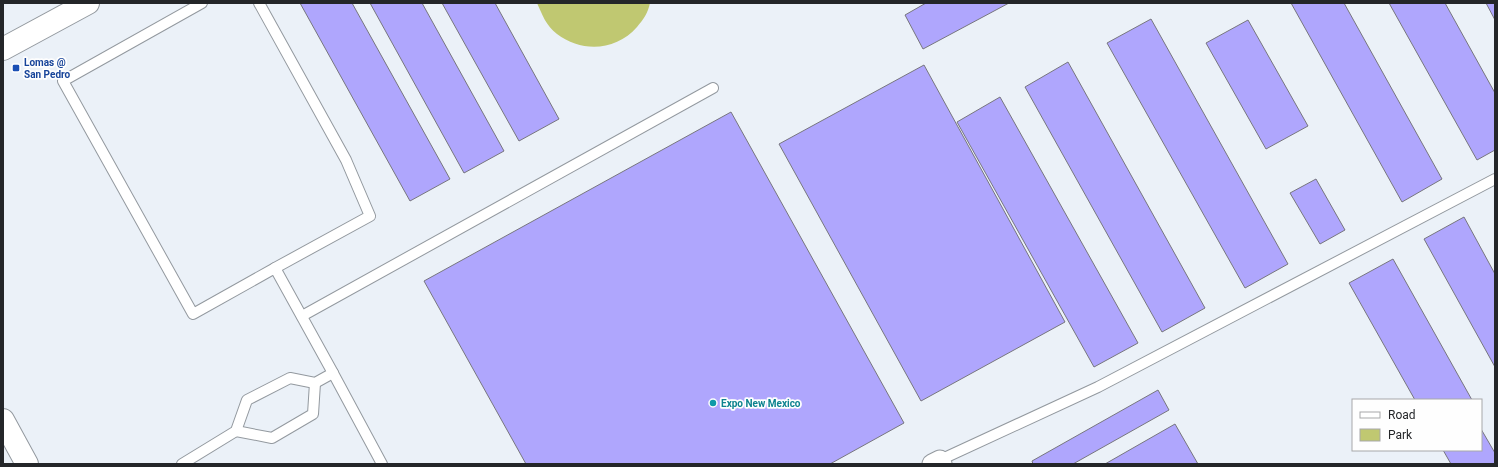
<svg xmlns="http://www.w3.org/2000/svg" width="1498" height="467" font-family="Roboto,sans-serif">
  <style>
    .green { fill: #c0c871 }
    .building { fill: #afa6fd; stroke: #77767e }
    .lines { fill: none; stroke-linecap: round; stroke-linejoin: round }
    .service-casing { stroke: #93999f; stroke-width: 12 }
    .minor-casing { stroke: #93999f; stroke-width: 21 }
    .tertiary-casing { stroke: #93999f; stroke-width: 24 }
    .secondary-casing { stroke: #93999f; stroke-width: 24 }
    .service { stroke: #fff; stroke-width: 10 }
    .minor { stroke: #fff; stroke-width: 19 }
    .tertiary { stroke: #fff; stroke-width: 22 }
    .secondary { stroke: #fff; stroke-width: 22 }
    .transit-dot { fill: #1a4fb4; stroke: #fefefe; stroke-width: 1.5 }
    .culture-dot { fill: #0f9aa8; stroke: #fefefe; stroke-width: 1.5 }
    .labels { text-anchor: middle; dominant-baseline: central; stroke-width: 3.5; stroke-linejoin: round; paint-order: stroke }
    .transit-label { font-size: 10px; font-weight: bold; fill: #164399; stroke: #fefefe; text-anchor: start }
    .culture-label { font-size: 10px; font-weight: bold; fill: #0d838f; stroke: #fefefe; text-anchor: start }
  </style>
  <rect width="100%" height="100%" fill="#ebf1f8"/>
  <!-- green -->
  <path class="green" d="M537,3H650C648,13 643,20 637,27C616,51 582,53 557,34C546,26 542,14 537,3Z"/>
  <!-- building -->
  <g class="building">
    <polygon points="300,3 352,3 450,179 410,201"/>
    <polygon points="370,3 422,3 504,151 464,173"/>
    <polygon points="442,3 495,3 559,119 519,141"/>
    <polygon points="926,3 1009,3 923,49 905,15"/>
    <polygon points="1291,3 1344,3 1442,179 1402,202"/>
    <polygon points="1389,3 1445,3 1495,93 1495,150 1477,160"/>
    <polygon points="1486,3 1495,3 1495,20"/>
    <polygon points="1151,19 1288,264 1245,288 1107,43"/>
    <polygon points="1248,20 1308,126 1266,149 1206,43"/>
    <polygon points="1068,62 1205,308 1162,332 1025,87"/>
    <polygon points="924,65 1065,322 921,401 779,144"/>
    <polygon points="1000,97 1138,343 1094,367 957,122"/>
    <polygon points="731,112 904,423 830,464 526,464 424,281"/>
    <polygon points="1316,179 1345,230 1320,244 1290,193"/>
    <polygon points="1464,217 1495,274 1495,367 1424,239"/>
    <polygon points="1393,259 1472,400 1415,400 1349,283"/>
    <polygon points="1158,390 1169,410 1073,464 1033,464 1032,461"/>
    <polygon points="1175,424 1198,464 1105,464"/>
    <polygon points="1481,429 1495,453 1495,464 1451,464 1443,450 1481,450"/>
  </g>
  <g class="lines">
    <defs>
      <g id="service">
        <polyline points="202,3 63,81 193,314 275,268 333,373"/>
        <polyline points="259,3 346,160 370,216 275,268"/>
        <polyline points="302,316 713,88"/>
        <polyline points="236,431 272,438 313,414 315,383"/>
        <polyline points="940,460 1098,387 1495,179"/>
        <polyline points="182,464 236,431 247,400 290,378 315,383 333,373 382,464"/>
      </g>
      <polyline id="minor" points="932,464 940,460 942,464"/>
      <polyline id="tertiary" points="3,420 27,464"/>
      <polyline id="secondary" points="3,49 88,3"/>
    </defs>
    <!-- service casing -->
    <use href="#service" class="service-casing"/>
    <!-- minor casing -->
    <use href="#minor" class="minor-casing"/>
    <!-- tertiary casing -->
    <use href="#tertiary" class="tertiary-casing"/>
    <!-- secondary casing -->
    <use href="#secondary" class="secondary-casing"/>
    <!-- service -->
    <use href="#service" class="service"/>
    <!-- minor -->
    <use href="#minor" class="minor"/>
    <!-- tertiary -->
    <use href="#tertiary" class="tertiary"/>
    <!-- secondary -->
    <use href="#secondary" class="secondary"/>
  </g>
  <!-- markers -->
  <rect class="transit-dot" x="12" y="64" width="8" height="8" rx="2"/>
  <circle class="culture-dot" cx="713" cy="403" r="4"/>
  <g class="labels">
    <!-- transit labels -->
    <g class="transit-label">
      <text x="24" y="62">Lomas @<tspan x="24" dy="12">San Pedro</tspan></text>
    </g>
    <!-- culture labels -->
    <g class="culture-label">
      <text x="721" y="403">Expo New Mexico</text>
    </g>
  </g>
  <!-- border -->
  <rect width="1498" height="467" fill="none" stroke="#242629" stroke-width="8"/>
  <!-- legend -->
  <rect x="1352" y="399" width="130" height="52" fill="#fefefe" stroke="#a7a8a9"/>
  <rect x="1360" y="412" width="20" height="6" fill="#ffffff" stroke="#a7a8a9"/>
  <text x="1388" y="419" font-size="12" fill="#242629">Road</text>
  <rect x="1360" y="429" width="20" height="12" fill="#c0c871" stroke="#a7a8a9"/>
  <text x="1388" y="439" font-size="12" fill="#242629">Park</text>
</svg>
